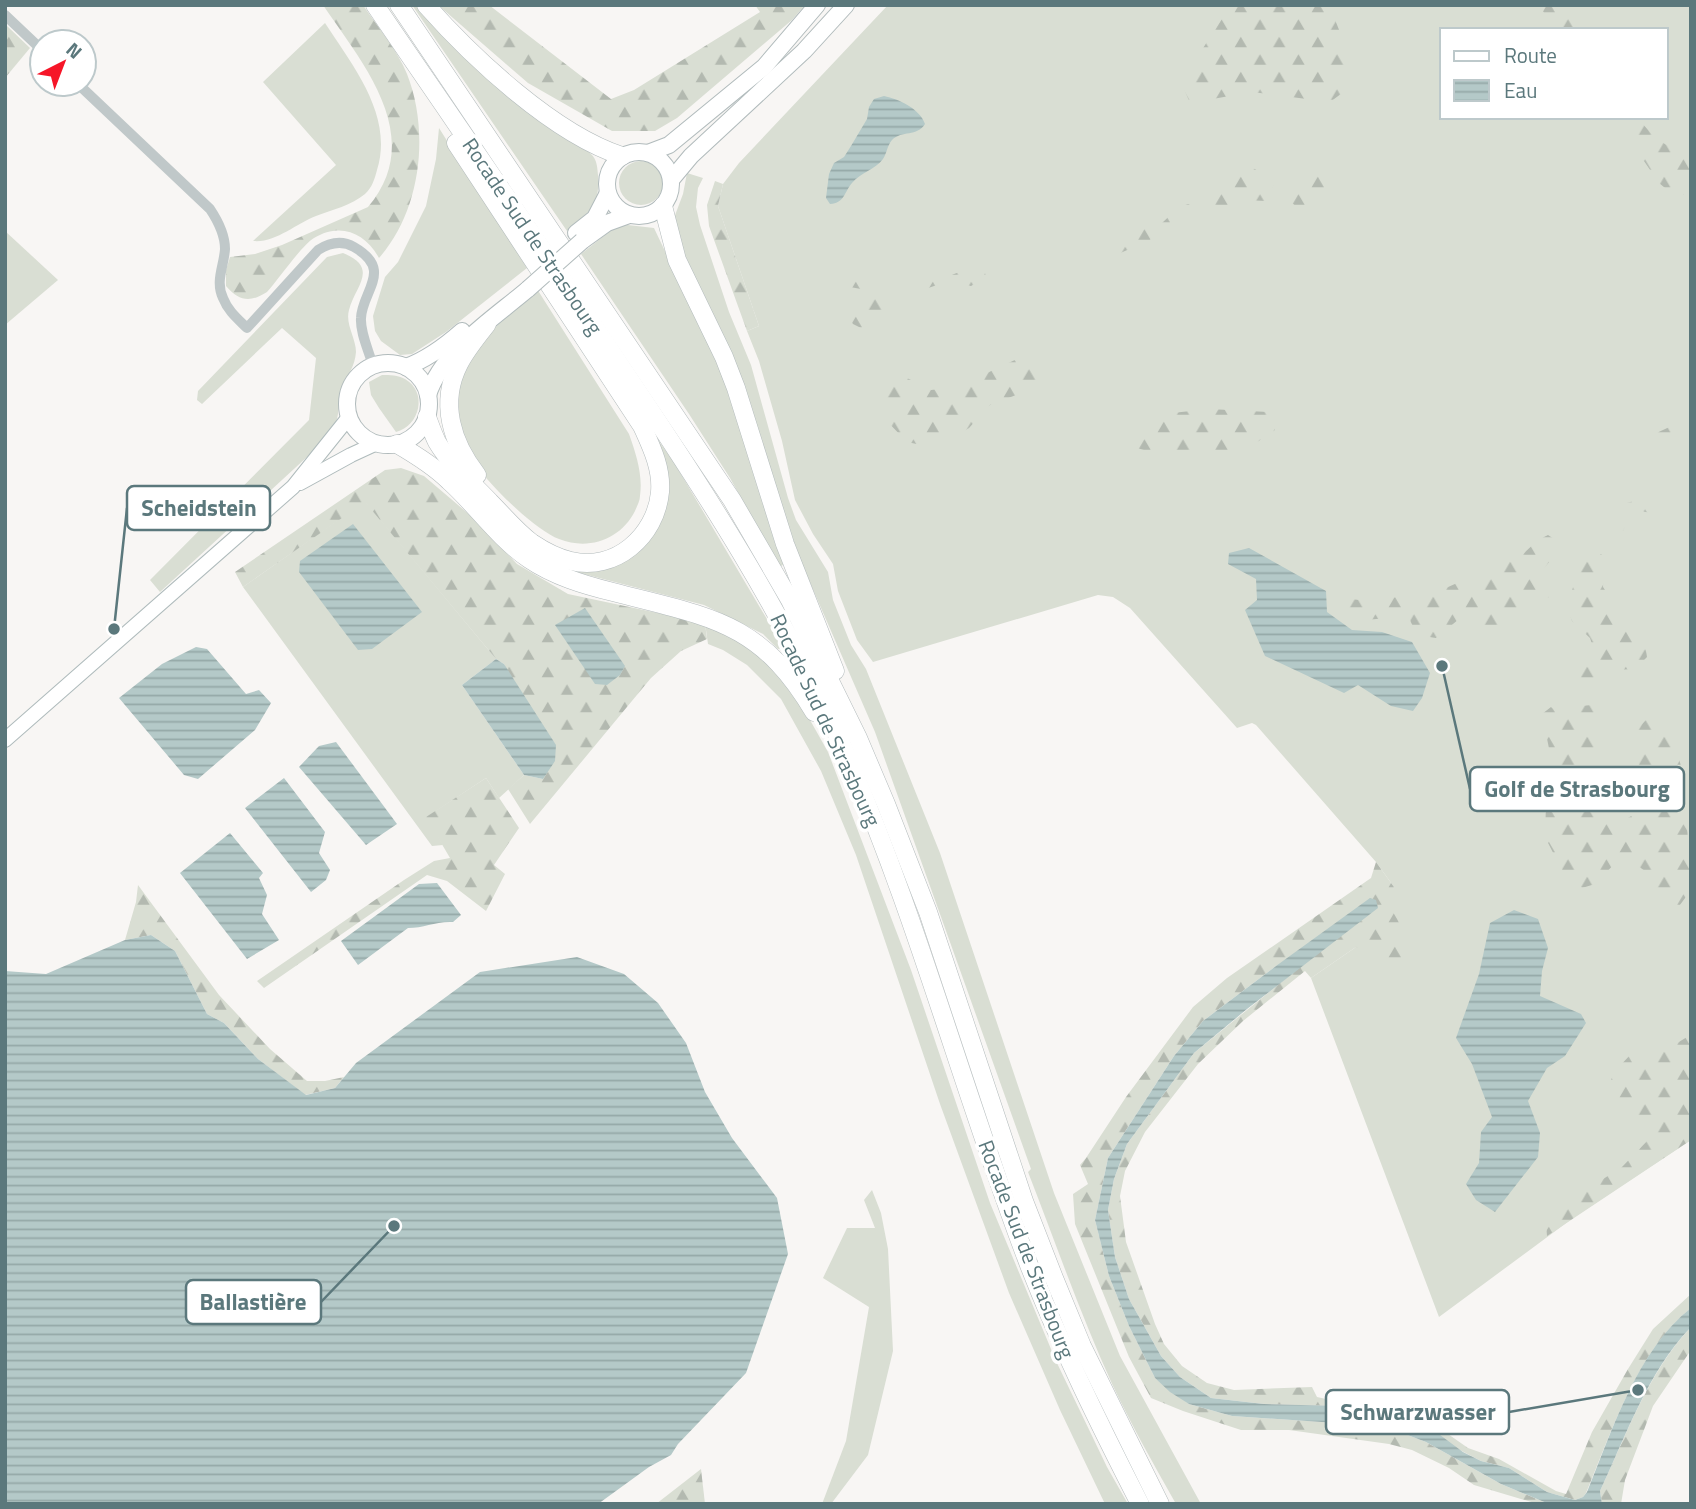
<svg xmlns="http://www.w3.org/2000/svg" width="1696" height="1509" font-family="'Titillium Web',sans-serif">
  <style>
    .grass { fill: #d9ded3; fill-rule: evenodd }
    .forest { fill: url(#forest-firs) }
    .water { fill: url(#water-rules) }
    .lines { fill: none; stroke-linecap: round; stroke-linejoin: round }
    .secondary-casing { stroke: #afbbbc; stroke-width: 16 }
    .primary-casing { stroke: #b1bbbc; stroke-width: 18 }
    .trunk-casing { stroke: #b3bbbc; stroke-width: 19 }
    .minor { stroke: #c0c8c9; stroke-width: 10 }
    .secondary { stroke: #fff; stroke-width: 14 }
    .primary { stroke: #fff; stroke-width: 16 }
    .trunk { stroke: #fff; stroke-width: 18 }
    .primary-bridge-casing { stroke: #b1bbbc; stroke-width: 18; stroke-linecap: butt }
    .primary-bridge { stroke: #fff; stroke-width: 16 }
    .labels { text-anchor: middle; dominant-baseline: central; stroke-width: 7; stroke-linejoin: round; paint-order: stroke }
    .street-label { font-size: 21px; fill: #5b787c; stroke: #fff }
    .leader { fill: none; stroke: #5b787c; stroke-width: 2.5 }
    .callout-dot { fill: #5b787c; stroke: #fff; stroke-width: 2.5 }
    .callout { fill: #fff; stroke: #5b787c; stroke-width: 2.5 }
    .callout-label { font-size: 23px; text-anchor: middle; font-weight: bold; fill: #5b787c }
  </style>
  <defs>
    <pattern id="forest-firs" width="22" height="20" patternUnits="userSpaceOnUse" patternTransform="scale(1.75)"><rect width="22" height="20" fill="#d9ded3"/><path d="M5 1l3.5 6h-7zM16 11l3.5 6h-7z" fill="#b3b9b0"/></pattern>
    <pattern id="water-rules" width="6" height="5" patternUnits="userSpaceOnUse" patternTransform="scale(1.75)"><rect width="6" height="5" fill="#b4c9c8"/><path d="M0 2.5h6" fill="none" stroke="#95a8a7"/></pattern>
  </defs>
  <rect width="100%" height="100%" fill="#f8f6f4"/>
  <!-- grass -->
  <g class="grass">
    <path d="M412,5H420L578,144C593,155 597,156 598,175C600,207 590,211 567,231Z"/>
    <path d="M888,5H1691V1140L1573,1218L1439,1317L1311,978L1356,947L1394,887L1376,862L1256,725L1252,723L1237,728L1130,608L1113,597L1098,595L873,662L857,640L838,591L833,564L813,534L795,500L782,441L759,361L747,331L759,326L718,206L723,184L739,163ZM1442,30H1666V117H1442Z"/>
    <path d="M325,23C353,66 394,116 377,170C375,178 372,188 365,194C352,205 332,210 316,216C295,224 276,243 253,241L336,165L263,82Z"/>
    <polygon points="439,128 527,268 446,332 412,354 400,355 381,341 375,331 373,316 385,277 398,262 426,206 436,159"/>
    <circle cx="641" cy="183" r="22"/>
    <path d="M687,173L703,178L698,188L696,207L700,225L729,312L751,365L788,498L796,520L828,572L833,600L851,645L866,669L940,853L1054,1193L1120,1356L1201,1504H1176C1154,1465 1132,1426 1113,1386C1081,1316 1056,1244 1028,1172L1031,1169L875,732L791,539L687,265L674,218L683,194Z"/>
    <polygon points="619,224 654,228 718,363 741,425 784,564 780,567 730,478 689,414 581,254"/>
    <polygon points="5,231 58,280 5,325"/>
    <path d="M343,253C380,268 355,286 349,310C345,324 356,338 356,352C355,366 348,375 342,387C337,397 340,408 337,419C335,429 326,437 320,445L160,592L150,580L309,420L316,358L282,328L202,404L197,400L198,391L327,257Z"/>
    <path d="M537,289L629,434C636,454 643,474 640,496C640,501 637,506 635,511C621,539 589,551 559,539C534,530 479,476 468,452C460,434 450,404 457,385C472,344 505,317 537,289Z"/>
    <path d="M382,375C390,375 398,375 405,379C428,392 420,426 396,432L379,408L371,395L369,382Z"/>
    <polygon points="658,440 675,464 784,648 778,649 763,634 704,605 576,572 576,568 656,528"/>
    <polygon points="365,501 496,659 462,685 524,775 499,798 486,778 427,817 443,845 432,846 243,587"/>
    <polygon points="705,623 746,643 792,688 828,752 911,970 990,1203 1056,1361 1107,1467 1128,1504 1105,1504 1060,1410 1009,1293 940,1104 856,855 821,771 781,699 747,665 723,650 708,644"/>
    <polygon points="872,1190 881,1213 888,1249 893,1351 868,1455 831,1504 822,1504 846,1441 869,1307 823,1278 847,1228 875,1228 864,1200"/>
  </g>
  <!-- forest -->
  <g class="forest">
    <path d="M323,5H363C377,26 398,51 407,74C430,132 421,211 379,258C365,233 341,222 314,238C302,245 278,280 267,292C250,303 239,301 226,286V270L230,257L255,254L282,245L368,207C427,137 363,64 323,5Z"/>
    <polygon points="438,5 489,5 611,99 634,90 760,12 755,5 805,5 792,20 677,118 655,131 612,131 528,83"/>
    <polygon points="1231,5 1329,5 1348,52 1349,88 1330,102 1252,92 1190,103 1181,82"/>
    <polygon points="1539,5 1567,5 1583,30 1555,30"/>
    <polygon points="5,24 30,48 5,78"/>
    <path d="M1614,117H1638C1649,134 1669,153 1691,150L1690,192L1676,197L1659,183Z"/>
    <polygon points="1230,168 1253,168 1275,181 1267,201 1243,200 1229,205 1233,220 1227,228 1209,231 1209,220 1220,209 1208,202 1176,227 1164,228 1154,238 1107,259 1101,256 1102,249 1141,228 1162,223 1179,207 1211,197 1223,189 1222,177"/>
    <polygon points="1313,172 1322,175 1326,196 1322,205 1298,208 1292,203 1298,188 1296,184 1298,176"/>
    <polygon points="715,181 723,184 718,206 759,326 747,331 709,226 707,205"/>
    <path d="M974,269L985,273L986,277L971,286L950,281V276C960,270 965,273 974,269Z"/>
    <path d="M852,271L862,274L872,284H878L883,294L890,298L938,277L943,279L937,285L902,297C895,312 885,317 869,316L867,326L861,328L853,324L845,312L859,303L864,294L861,289L850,287L847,277Z"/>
    <polygon points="1017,359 1034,360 1044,368 1040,386 990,405 969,428 936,448 907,442 883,417 883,385 901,375 931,390 957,387"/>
    <polygon points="1209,409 1268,412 1275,430 1250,447 1171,458 1137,448 1135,425 1154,415"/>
    <polygon points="1691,417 1691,435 1658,446 1650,436"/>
    <polygon points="401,468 424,476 471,516 517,564 568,594 705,623 707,639 681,651 651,678 530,824 508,789 524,775 543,779 504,664 496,659 365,502 243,587 235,572 385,470"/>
    <polygon points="1649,497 1657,502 1657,509 1651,513 1636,510 1631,512 1623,531 1610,534 1597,525 1600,522 1609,525 1614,519 1608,508"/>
    <path d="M1548,535L1554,539L1555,555L1540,573L1557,586L1553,596L1528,603L1486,636L1481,635L1472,627L1487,608L1470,610L1436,638C1418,636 1413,630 1408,614C1385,617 1362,626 1343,611L1350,599L1369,601L1439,591L1523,554L1538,540Z"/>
    <polygon points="1588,547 1604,556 1603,587 1624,619 1644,638 1647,657 1635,669 1613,670 1585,687 1580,687 1581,670 1596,656 1590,638 1572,621 1567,608 1582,556"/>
    <polygon points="1592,705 1601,718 1594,739 1597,760 1590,787 1597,816 1616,825 1638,812 1648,794 1631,741 1641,725 1654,712 1671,717 1677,752 1683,773 1691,881 1691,890 1674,913 1665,907 1645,871 1623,855 1595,884 1582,888 1563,872 1545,837 1546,804 1553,768 1542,714 1551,707 1562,717 1581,706"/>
    <polygon points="486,778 519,828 494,865 505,874 486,911 447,881 427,875 264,988 257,981 404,880 434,861 450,858 426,817"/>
    <path d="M1376,862L1394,887L1390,907C1402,927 1411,943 1407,967L1397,972L1387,970L1375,952L1356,947L1311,978L1305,971L1243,1021L1198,1064L1145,1132L1125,1171L1120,1196L1126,1242L1155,1324L1164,1344L1182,1366L1207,1383L1234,1390L1312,1387L1317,1397L1340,1402L1381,1406L1428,1420L1468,1448L1499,1459L1556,1491L1566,1494L1592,1432L1628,1369L1653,1329L1691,1294V1308C1637,1351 1612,1431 1586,1493L1583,1497L1575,1500L1547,1492L1509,1468L1481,1461L1385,1411L1342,1406L1264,1404L1211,1398L1180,1377L1161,1356L1129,1299L1115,1257L1108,1210L1114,1179L1127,1144L1194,1053L1306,962L1276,966L1203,1021L1174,1056L1108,1158L1095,1220L1109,1276L1129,1326L1155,1378L1189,1404L1232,1416L1366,1425L1405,1434L1426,1442L1501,1484L1549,1504H1538L1474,1485L1449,1468L1412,1450L1389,1444L1289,1430H1241L1183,1411L1151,1398L1129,1357L1075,1224L1073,1194L1088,1184L1080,1165L1086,1158L1126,1097L1193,1007L1227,978L1371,878Z"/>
    <polygon points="138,885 219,995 270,1049 307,1081 325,1081 344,1077 335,1088 305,1095 258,1059 224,1023 207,1014 175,951 151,935 125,940 136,902"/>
    <polygon points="1687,1037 1691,1039 1691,1140 1547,1236 1546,1223 1557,1211 1585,1190 1621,1168 1652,1136 1650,1124 1632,1116 1613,1112 1605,1097 1614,1072 1633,1052 1656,1056"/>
    <path d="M1691,1327V1350L1653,1406L1625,1480L1621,1504H1602L1600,1491C1626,1436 1648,1372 1691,1327Z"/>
    <polygon points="701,1469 705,1504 656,1504"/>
  </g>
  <!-- water -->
  <g class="water">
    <path d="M884,96C899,99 920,109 925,124C917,137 902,130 892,140C887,146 887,153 883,159C875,170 861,172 852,183C844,192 845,203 830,204L826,198L829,174L834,163L844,157L851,146L867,119L869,107L874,99Z"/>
    <polygon points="353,524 422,612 372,649 358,650 299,572 300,561"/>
    <polygon points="1249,548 1326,591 1327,612 1352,630 1382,632 1412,642 1430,673 1422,698 1413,711 1391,706 1358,685 1344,693 1265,656 1245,610 1257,600 1256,579 1228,564 1229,553"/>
    <polygon points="585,608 625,666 620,675 607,685 595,684 555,625"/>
    <polygon points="196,647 207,649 246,694 259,690 271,703 255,730 198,779 184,775 119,698 162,664"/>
    <polygon points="496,659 504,664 556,745 555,761 543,779 524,775 462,685"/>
    <polygon points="336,742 397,824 366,845 299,767 319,746"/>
    <polygon points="284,778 325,832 319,853 330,870 326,880 311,892 245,808"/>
    <polygon points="230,833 263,873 259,878 267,895 262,914 279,940 247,959 180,873"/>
    <path d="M437,883L461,915L453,922C436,921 424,928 408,928L358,965L341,941L419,884Z"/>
    <path d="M1370,898L1376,900L1378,908L1247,1009L1194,1053L1127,1144L1114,1179L1108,1210L1115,1257L1129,1299L1161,1356L1180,1377L1211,1398L1264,1404L1342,1406L1385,1411L1428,1426L1463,1452L1481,1461L1509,1468L1547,1492L1575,1500L1583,1497L1587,1492C1612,1431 1637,1350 1691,1308V1327C1648,1371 1626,1436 1600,1491L1602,1504H1549L1501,1484L1426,1442L1405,1434L1366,1425L1232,1416L1189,1404L1170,1392L1155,1378L1129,1326L1109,1276L1095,1220L1108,1158L1174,1056L1203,1021L1276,966Z"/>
    <polygon points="1514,910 1538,919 1548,948 1542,971 1540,996 1581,1014 1586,1023 1565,1056 1547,1068 1528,1101 1540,1133 1538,1157 1495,1212 1476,1200 1466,1184 1479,1163 1481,1132 1492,1117 1472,1064 1456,1038 1479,974 1490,923"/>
    <polygon points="151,935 175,951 207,1014 224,1023 258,1059 306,1095 335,1088 356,1063 480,972 577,957 624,974 658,1003 686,1043 705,1092 732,1138 777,1198 788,1254 746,1373 678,1444 671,1455 649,1467 598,1504 5,1504 5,971 46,974 125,940"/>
  </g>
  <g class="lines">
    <defs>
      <g id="secondary">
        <polyline points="300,483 351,455 377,443"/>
        <polyline points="5,740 293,487 349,417"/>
      </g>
      <g id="primary">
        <circle cx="639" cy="184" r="32"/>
        <polyline points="648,153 669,145 764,67 817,5"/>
        <polyline points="671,180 691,156 804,51 846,5"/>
        <polyline points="576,233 595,218 608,193"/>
        <polyline points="582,241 607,223 629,215"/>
        <circle cx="388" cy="404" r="41"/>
        <path d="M406,367C428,359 445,346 462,331"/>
        <path d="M428,395C442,351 494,318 528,289"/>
      </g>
      <g id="trunk">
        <path d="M375,5C458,127 543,248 624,371C705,491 783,612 842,745C917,914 963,1093 1029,1265C1061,1347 1100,1426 1140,1504"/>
        <polyline points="399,5 732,500 790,600 858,738 886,804 928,912 1024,1201 1054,1278 1082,1346 1160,1504"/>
        <path d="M426,5C473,58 554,134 622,156"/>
        <polyline points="663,206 677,260 724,357 736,388 785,544 835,671"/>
        <path d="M427,417C430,425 433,434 437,442C450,464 472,483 490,502C504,516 516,531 532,543C544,551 557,558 571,561C615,572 656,536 660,492C662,468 651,446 642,426L456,143"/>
        <path d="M397,444C416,455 434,466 449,481C476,505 499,539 529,559C554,576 584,585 613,592C708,617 760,620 814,712"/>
        <path d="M477,475C452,443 439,403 459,364C466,350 477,337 487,324"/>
      </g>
    </defs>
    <!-- secondary casing -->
    <use href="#secondary" class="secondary-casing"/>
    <!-- primary casing -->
    <use href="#primary" class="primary-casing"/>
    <!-- trunk casing -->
    <use href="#trunk" class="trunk-casing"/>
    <!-- minor -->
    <g class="minor">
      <polyline points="5,15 42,50"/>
      <path d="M78,84L210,209C218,221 225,234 225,249C224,266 215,281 223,298C228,311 238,319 247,328L318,250C329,243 342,240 354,247C394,270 362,291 361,318C360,333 369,351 373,366"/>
    </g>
    <!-- secondary -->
    <use href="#secondary" class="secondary"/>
    <!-- primary -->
    <use href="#primary" class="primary"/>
    <!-- trunk -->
    <use href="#trunk" class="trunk"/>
    <defs>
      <polyline id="primary-bridge" points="528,289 582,241"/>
    </defs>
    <!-- primary-bridge casing -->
    <use href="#primary-bridge" class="primary-bridge-casing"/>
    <!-- primary-bridge -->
    <use href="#primary-bridge" class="primary-bridge"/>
  </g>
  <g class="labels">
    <!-- street labels -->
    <g class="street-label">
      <text transform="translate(533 236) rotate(56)">Rocade Sud de Strasbourg</text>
      <text transform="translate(826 720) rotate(65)">Rocade Sud de Strasbourg</text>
      <text transform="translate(1027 1249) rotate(69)">Rocade Sud de Strasbourg</text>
    </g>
  </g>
  <!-- callouts -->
  <path class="leader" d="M114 629L127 508M1442 666L1470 789M394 1226L321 1302M1638 1390L1509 1412"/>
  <g class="callout-dot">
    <circle cx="114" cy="629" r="7"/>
    <circle cx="1442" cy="666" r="7"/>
    <circle cx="394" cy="1226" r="7"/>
    <circle cx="1638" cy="1390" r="7"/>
  </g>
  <g class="callout">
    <rect x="127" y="486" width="143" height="44" rx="7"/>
    <rect x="1470" y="767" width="214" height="44" rx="7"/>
    <rect x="186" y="1280" width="135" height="44" rx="7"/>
    <rect x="1326" y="1390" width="183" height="44" rx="7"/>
  </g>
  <g class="callout-label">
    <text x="199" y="516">Scheidstein</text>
    <text x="1577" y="797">Golf de Strasbourg</text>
    <text x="253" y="1310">Ballastière</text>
    <text x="1418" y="1420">Schwarzwasser</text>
  </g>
  <!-- border -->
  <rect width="1696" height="1509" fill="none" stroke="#5b787c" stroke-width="14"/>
  <!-- legend -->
  <rect x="1440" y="28" width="228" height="91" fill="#ffffff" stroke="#bdc9cb" stroke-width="2"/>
  <rect x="1454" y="51" width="35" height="10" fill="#ffffff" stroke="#bdc9cb" stroke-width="2"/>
  <text x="1504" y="63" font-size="21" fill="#5b787c">Route</text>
  <rect x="1454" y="80" width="35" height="21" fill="url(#water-rules)" stroke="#bdc9cb" stroke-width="2"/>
  <text x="1504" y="98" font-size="21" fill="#5b787c">Eau</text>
  <!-- north arrow -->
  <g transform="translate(63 63) rotate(42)"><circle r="33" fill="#ffffff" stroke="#bdc9cb" stroke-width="2"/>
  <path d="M0-5L12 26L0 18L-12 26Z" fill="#f61628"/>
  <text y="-10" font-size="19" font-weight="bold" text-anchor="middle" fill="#5b787c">N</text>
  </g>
</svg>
